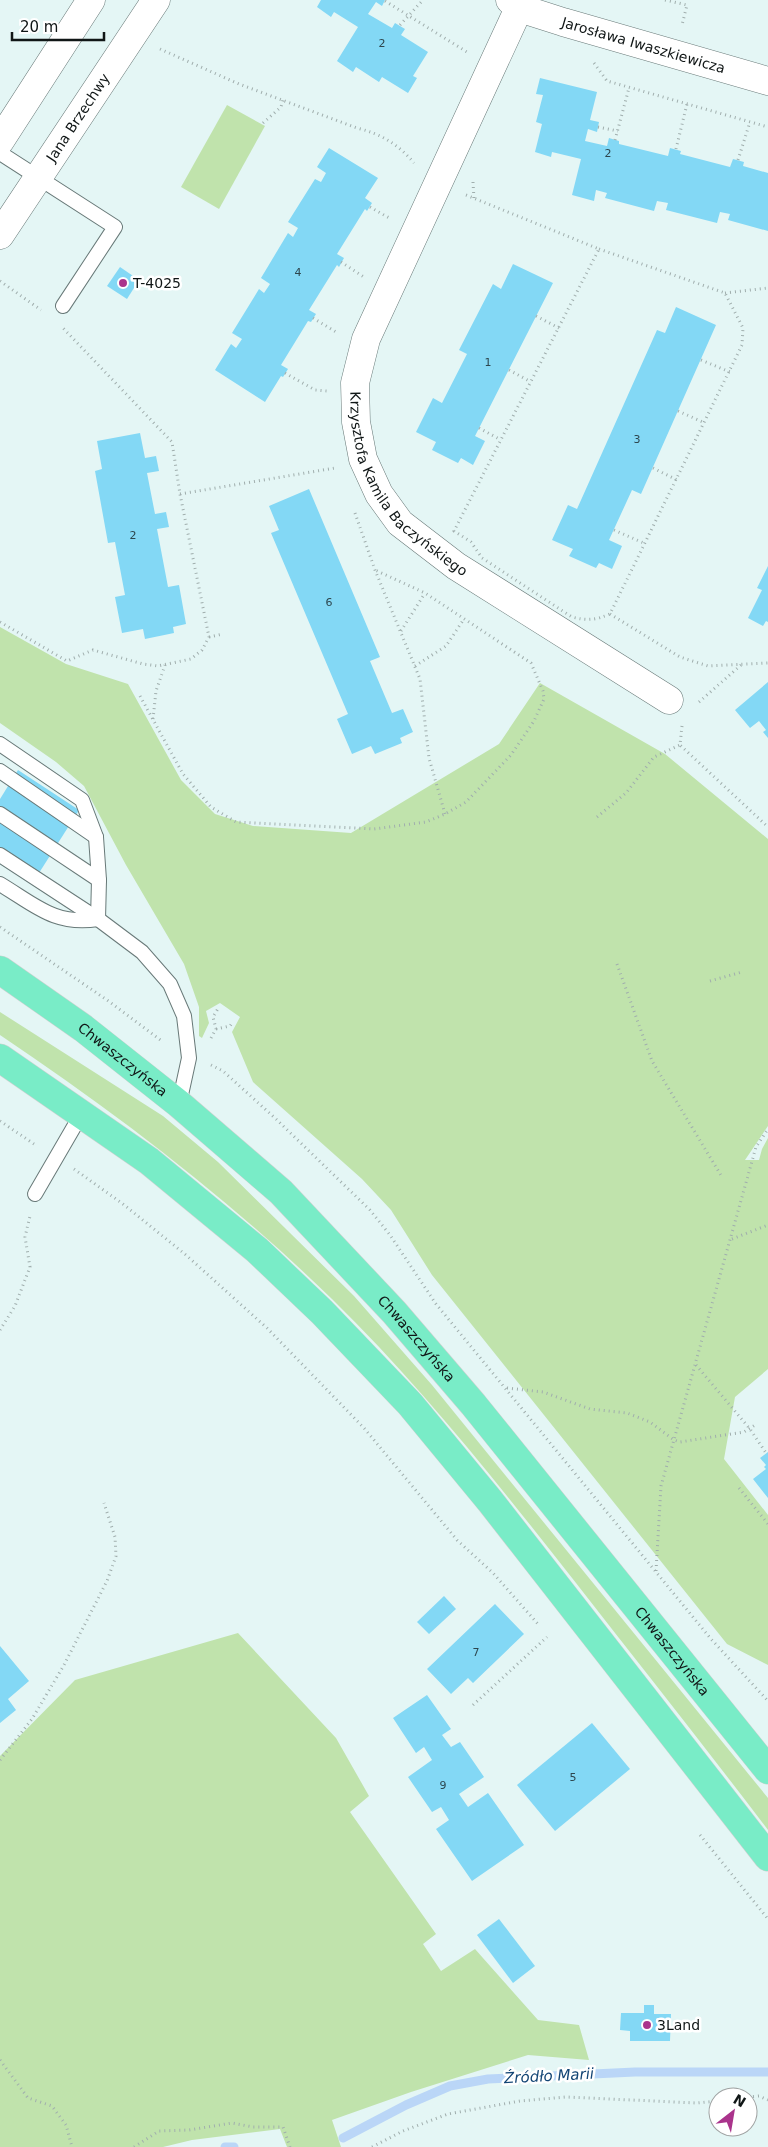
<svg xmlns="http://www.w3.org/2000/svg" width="768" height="2147" font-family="'DejaVu Sans',sans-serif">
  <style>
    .green { fill: #c0e3ac }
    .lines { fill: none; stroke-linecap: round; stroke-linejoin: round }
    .stream { stroke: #bad6f7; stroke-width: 9 }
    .building { fill: #83d8f5 }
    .service-casing { stroke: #687978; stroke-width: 16 }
    .minor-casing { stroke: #687978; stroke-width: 29 }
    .primary-casing { stroke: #cfd0d0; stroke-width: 29 }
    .path { stroke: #a0aead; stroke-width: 3; stroke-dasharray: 1 4; stroke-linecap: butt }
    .service { stroke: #fff; stroke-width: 14 }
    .minor { stroke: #fff; stroke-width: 28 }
    .primary { stroke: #79ecc7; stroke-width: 28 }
    .poi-dot { fill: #aa348c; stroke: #fff; stroke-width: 2 }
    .labels { text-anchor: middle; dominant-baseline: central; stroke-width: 5; stroke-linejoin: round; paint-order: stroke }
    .number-label { font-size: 11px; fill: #2d464e }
    .street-label { font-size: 14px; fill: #101616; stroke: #fff }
    .poi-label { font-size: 14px; fill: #101616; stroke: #fff; text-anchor: start }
    .water-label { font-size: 15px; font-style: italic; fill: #134575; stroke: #fff }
  </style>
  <rect width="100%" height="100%" fill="#e4f6f5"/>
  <!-- green -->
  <g class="green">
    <polygon points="227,105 265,126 219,209 181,187"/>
    <polygon points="0,627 66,664 128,684 181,780 215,814 253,826 351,833 499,744 540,683 665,754 768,839 768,1126 745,1160 759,1160 762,1149 768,1138 768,1369 735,1397 724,1459 768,1515 768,1665 727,1644 432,1275 391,1210 362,1179 253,1082 232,1032 240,1017 220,1003 206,1011 209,1023 202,1038 199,1036 199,1007 184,964 126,865 84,786 56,762 0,723"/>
    <path d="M0,1012L163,1116L218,1162L354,1296L432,1385L768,1798V1830C705,1747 640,1665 576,1583C499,1485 421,1386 332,1299C230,1200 118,1114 0,1035Z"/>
    <polygon points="238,1633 336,1738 369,1796 350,1812 436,1934 423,1944 441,1971 475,1949 538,2020 579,2025 589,2060 528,2055 411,2092 332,2120 341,2147 287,2147 280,2129 192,2140 163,2147 0,2147 0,1756 75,1680"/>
  </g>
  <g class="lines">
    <!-- stream -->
    <g class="stream">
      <polyline points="343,2138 406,2105 450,2086 488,2079 635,2072 768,2072"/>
      <polyline points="225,2147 234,2147"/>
    </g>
  </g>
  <!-- building -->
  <g class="building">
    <polygon points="321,0 385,0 382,6 376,2 368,14 392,28 395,23 405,29 401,35 428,52 413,76 417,78 408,93 382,77 379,82 356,67 353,72 337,61 358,27 334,12 331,17 317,7"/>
    <polygon points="540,78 597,92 590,120 599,122 597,132 588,129 585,141 607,146 609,138 619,141 619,144 668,156 670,148 681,151 680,154 730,167 733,159 744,162 743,166 768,173 768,231 728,220 730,214 720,212 717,223 666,210 668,203 657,201 654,211 605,198 607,193 596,190 594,201 572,195 581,159 552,152 551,157 535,152 542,124 536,122 543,95 536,94"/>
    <polygon points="329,148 378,178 365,198 372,203 367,211 365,209 337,254 344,258 339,267 337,265 309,310 316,314 311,322 308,321 281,365 288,369 283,377 281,376 265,402 215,370 231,344 236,348 242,339 232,333 259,289 264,293 270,284 261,278 288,233 293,237 298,228 288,222 315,179 321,182 326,173 317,167"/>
    <polygon points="513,264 553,283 475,436 485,441 473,465 461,458 458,463 432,450 436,442 416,432 433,398 442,403 467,354 459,350 493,284 501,289"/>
    <polygon points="120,267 139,280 127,299 107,286"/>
    <polygon points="676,307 716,325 641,494 632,490 609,540 622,546 612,569 599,563 596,568 569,556 573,549 552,540 568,505 577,509 657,330 665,333"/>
    <polygon points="140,433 145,458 156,456 159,471 147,473 155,514 166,512 169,527 157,529 168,587 179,585 186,624 173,627 174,633 145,639 143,629 122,633 115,597 125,595 115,542 108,543 95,471 102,469 97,441"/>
    <polygon points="309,489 380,657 370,661 392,713 403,709 413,732 400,738 402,743 375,754 371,746 352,754 337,719 348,714 271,533 279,530 269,506"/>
    <polygon points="768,566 768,622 766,621 763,626 748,618 762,590 757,588"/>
    <polygon points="768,682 768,738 763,732 766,730 759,721 750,728 735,710"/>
    <polygon points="18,770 79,810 32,884 0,864 0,799"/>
    <polygon points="768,1452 768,1498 753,1479 766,1469 764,1467 766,1465 760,1458"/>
    <polygon points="444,1596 456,1609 429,1634 417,1622"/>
    <polygon points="495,1604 524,1634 473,1683 468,1678 451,1694 427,1669"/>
    <polygon points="0,1646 29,1681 8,1699 16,1710 0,1723"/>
    <polygon points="427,1695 451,1729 442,1735 451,1747 460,1742 484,1777 459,1794 468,1807 488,1793 524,1845 472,1881 436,1829 449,1820 441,1807 432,1812 408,1777 432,1760 424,1747 416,1753 393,1718"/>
    <polygon points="592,1723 630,1769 555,1831 517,1785"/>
    <polygon points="499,1919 535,1966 513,1983 477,1935"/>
    <polygon points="644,2005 654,2005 654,2014 671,2014 670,2041 630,2041 630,2031 620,2030 621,2013 644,2013"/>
  </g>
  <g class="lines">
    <defs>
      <g id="service">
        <polyline points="0,153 115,227 63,306"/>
        <path d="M0,744L82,800L96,837L99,880L98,919C55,926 35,905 0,884"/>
        <polyline points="0,771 96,837"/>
        <polyline points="0,814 99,880"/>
        <polyline points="0,855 98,919 142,952 170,984 184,1016 189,1058 179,1104"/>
        <polyline points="35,1194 82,1113"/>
      </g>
      <g id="minor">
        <path id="s1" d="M510,0L519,8L563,22L768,81"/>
        <path id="s2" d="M519,8L366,339L355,383L356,422L363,459L379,494L400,523L456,566L669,700"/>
        <polyline points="0,141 91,0"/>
        <path id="s3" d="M0,235L156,0"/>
      </g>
      <g id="primary">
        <path id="s4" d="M0,970L83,1028L179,1104L281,1192L394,1312L473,1404L768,1770"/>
        <polyline points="0,1058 149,1161 257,1250 322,1312 410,1404 490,1501 768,1857"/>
      </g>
    </defs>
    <!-- service casing -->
    <use href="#service" class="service-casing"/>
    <!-- minor casing -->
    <use href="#minor" class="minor-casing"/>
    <!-- primary casing -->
    <use href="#primary" class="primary-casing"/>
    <!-- path -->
    <g class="path">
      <polyline points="665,0 687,5 682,25"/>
      <polyline points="385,1 467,52"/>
      <polyline points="400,25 423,0"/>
      <path d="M160,49L239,84L357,128C381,134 398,144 414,163"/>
      <polyline points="594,63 607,81 768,127"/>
      <polyline points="263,123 281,107 283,100"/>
      <polyline points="598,127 618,131"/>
      <polyline points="615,140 629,88"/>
      <polyline points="676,149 687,104"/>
      <polyline points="738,160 750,122"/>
      <polyline points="473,182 474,199"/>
      <polyline points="466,195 599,249"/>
      <polyline points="370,207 391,219"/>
      <path d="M599,249L725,293L743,328L742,345L610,614C596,620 587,621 572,617L482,558L471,542L454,531Z"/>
      <polyline points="341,262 364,277"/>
      <polyline points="0,281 41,310"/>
      <polyline points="725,293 768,288"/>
      <polyline points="536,316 559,328"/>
      <polyline points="313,318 336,332"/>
      <polyline points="701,360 730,372"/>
      <polyline points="509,370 531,382"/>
      <polyline points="285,373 315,390 327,391"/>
      <polyline points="678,411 705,423"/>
      <polyline points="479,428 501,440"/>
      <polyline points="653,468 677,480"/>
      <polyline points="180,494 335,468"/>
      <polyline points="355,513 375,570 420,679 429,758 445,814"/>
      <polyline points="614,530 646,544"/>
      <polyline points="610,614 680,657 708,666 768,663"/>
      <polyline points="0,622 67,661 93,650 143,664 158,666 191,659 202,650 209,637 180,494 172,442 63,328"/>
      <polyline points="401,631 425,593"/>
      <polyline points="209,637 223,634"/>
      <polyline points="415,666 446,646 464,619"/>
      <polyline points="140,696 183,774 211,807 236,822 374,829 426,822 445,814 466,802 511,755 534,721 544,699 543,691 531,663 425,593 375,570"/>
      <polyline points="699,702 741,665"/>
      <polyline points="153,719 156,691 165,665"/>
      <polyline points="682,726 680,745 768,827"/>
      <polyline points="597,817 626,793 654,757 680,745"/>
      <polyline points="0,927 107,1000 163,1042"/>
      <polyline points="617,964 652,1061 722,1177"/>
      <polyline points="710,981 742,972"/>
      <polyline points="216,1029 230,1026 233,1022"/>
      <polyline points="211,1038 216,1029 213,1017 219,1007"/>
      <polyline points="211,1065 223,1071 276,1119 370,1210 390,1235 436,1304 711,1639 768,1701"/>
      <polyline points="0,1121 37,1146"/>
      <polyline points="74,1169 123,1204 186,1255 267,1328 364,1428 457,1540 493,1573 538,1624"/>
      <polyline points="732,1239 768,1225"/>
      <polyline points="0,1330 15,1306 30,1267 25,1237 30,1216"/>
      <polyline points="696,1365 750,1429 766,1453"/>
      <polyline points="507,1388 543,1392 590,1409 627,1413 650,1422 674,1440 680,1442 744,1432 755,1425"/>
      <polyline points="739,1488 768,1524"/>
      <polyline points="656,1571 661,1486 756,1147 768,1129"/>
      <polyline points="473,1705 547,1637"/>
      <polyline points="0,1760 32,1719 64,1665 107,1581 116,1556 115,1537 104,1503"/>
      <polyline points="700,1835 768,1919"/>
      <polyline points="0,2060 28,2098 52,2106 66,2125 72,2147"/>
      <polyline points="748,2097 759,2096 768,2100"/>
      <polyline points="134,2147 159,2131 189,2130 232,2123 253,2127 283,2127 290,2147"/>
      <polyline points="372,2147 403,2131 448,2114 520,2101 566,2097 697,2103 718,2101"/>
    </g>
    <!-- service -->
    <use href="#service" class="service"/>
    <!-- minor -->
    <use href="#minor" class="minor"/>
    <!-- primary -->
    <use href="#primary" class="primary"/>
  </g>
  <!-- markers -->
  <g class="poi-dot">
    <circle cx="123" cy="283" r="5"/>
    <circle cx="647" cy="2025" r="5"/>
  </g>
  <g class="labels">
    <!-- number labels -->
    <g class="number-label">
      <text x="382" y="43">2</text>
      <text x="608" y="153">2</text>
      <text x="298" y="272">4</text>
      <text x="488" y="362">1</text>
      <text x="637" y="439">3</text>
      <text x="133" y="535">2</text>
      <text x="329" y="602">6</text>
      <text x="476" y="1652">7</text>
      <text x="573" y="1777">5</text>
      <text x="443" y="1785">9</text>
    </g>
    <!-- street labels -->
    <g class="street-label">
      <text stroke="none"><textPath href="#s1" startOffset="142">Jarosława Iwaszkiewicza</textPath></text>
      <text stroke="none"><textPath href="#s3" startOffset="141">Jana Brzechwy</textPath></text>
      <text stroke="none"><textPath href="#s2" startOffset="531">Krzysztofa Kamila Baczyńskiego</textPath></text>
      <text stroke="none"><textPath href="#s4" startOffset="152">Chwaszczyńska</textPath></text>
      <text stroke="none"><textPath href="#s4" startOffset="558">Chwaszczyńska</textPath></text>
      <text stroke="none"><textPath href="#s4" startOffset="962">Chwaszczyńska</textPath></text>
    </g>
    <!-- poi labels -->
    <g class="poi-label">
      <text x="133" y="283">T-4025</text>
      <text x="657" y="2025">3Land</text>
    </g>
    <!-- water labels -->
    <g class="water-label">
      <text transform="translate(549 2076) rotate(-3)">Źródło Marii</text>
    </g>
  </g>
  <!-- north arrow -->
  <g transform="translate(733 2112) rotate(31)"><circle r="24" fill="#ffffff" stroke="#9fa2a2"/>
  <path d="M0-4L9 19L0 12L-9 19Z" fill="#aa348c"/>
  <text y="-8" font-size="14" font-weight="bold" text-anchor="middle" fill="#101616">N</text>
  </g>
  <!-- scale -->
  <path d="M12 32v8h92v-8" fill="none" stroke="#101616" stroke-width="2.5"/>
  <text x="20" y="32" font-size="15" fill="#101616" stroke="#ffffff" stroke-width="4" paint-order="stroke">20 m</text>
</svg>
